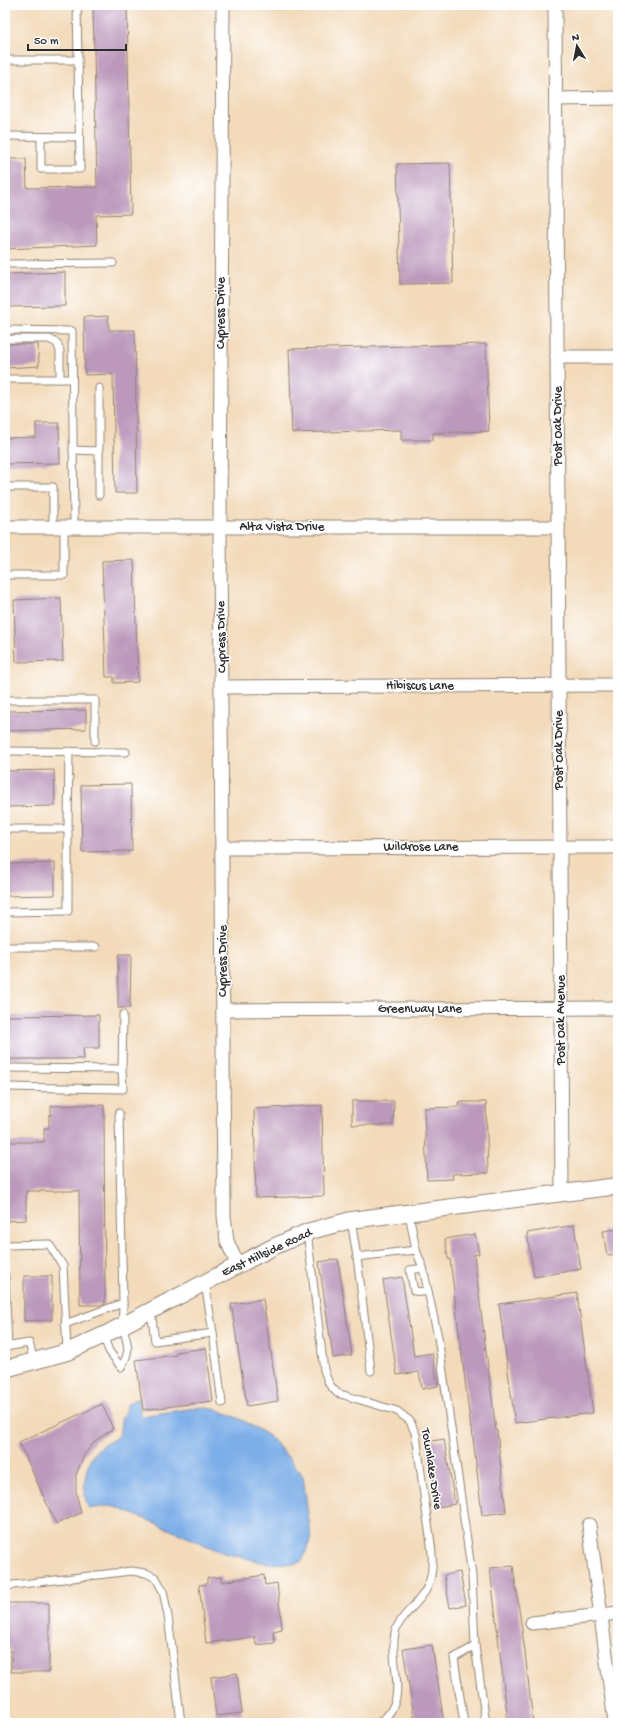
<svg xmlns="http://www.w3.org/2000/svg" width="623" height="1728" font-family="'Gochi Hand',sans-serif">
  <style>
    .water { fill: #7daee8; stroke: #546c8a }
    .building { fill: #bc99bc }
    .lines { fill: none; stroke-linecap: round; stroke-linejoin: round }
    .service-casing { stroke: #8f8272; stroke-width: 9 }
    .minor-casing { stroke: #8f8272; stroke-width: 15 }
    .tertiary-casing { stroke: #8f8272; stroke-width: 18 }
    .service { stroke: #fff; stroke-width: 7 }
    .minor { stroke: #fff; stroke-width: 13 }
    .tertiary { stroke: #fff; stroke-width: 16 }
    .labels { text-anchor: middle; dominant-baseline: central; stroke-width: 3; stroke-linejoin: round; paint-order: stroke }
    .street-label { font-size: 13px; fill: #2b2b2b; stroke: #fff }
  </style>
  <rect width="100%" height="100%" fill="#fff"/>
  <filter id="ink" filterUnits="userSpaceOnUse"><feTurbulence type="fractalNoise" baseFrequency=".025" numOctaves="2"/><feDisplacementMap in="SourceGraphic" scale="8" xChannelSelector="R" yChannelSelector="G"/><feConvolveMatrix kernelMatrix="1 2 1 2 8 2 1 2 1" color-interpolation-filters="sRGB"/></filter>
  <filter id="wash" filterUnits="userSpaceOnUse"><feTurbulence type="fractalNoise" baseFrequency=".012" numOctaves="4" result="noise"/><feDisplacementMap in="SourceGraphic" scale="16" xChannelSelector="R" yChannelSelector="G"/><feGaussianBlur stdDeviation="0.9" result="paint"/><feColorMatrix in="noise" values="0 0 0 0 0 0 0 0 0 0 0 0 0 0 0 0 0 1.4 0 .05"/><feComposite in="paint" operator="in"/></filter>
  <g filter="url(#wash)">
    <rect width="100%" height="100%" fill="#f3daba"/>
    <!-- water -->
    <path class="water" d="M138,1398L141,1416L202,1407L218,1410L240,1419L268,1435L287,1456L303,1476L311,1537L303,1560L295,1564L266,1563L224,1553L150,1521L115,1507L108,1506L89,1509C80,1491 85,1461 99,1448C105,1443 113,1441 118,1436C121,1431 120,1426 121,1421C122,1414 127,1411 127,1404Z"/>
    <g id="blocks">
      <!-- building -->
      <g class="building">
        <polygon points="93,5 127,5 131,214 96,215 97,245 5,249 5,159 26,159 27,188 97,187"/>
        <polygon points="450,163 453,283 400,284 397,164"/>
        <polygon points="65,272 65,306 6,307 6,274"/>
        <polygon points="108,316 109,330 135,330 137,493 115,493 113,374 85,375 84,317"/>
        <polygon points="5,344 38,344 39,366 5,368"/>
        <polygon points="486,344 489,431 433,433 433,440 401,440 401,430 292,433 289,349"/>
        <polygon points="36,423 59,423 60,463 5,464 5,438 36,437"/>
        <polygon points="134,560 138,682 114,683 114,677 106,677 102,561"/>
        <polygon points="61,598 63,661 16,662 14,600"/>
        <polygon points="86,710 86,729 5,731 5,711"/>
        <polygon points="54,770 55,806 5,807 5,771"/>
        <polygon points="131,784 132,851 82,852 81,785"/>
        <polygon points="55,863 55,895 5,896 5,864"/>
        <polygon points="118,955 131,955 130,1008 118,1008"/>
        <polygon points="99,1015 99,1048 83,1048 84,1059 7,1059 7,1044 5,1044 7,1016"/>
        <polygon points="352,1101 394,1101 393,1125 352,1125"/>
        <polygon points="458,1102 486,1102 488,1173 452,1174 453,1179 427,1180 424,1108 459,1107"/>
        <polygon points="79,1105 104,1105 105,1304 104,1305 80,1305 79,1191 26,1191 26,1220 5,1221 5,1142 44,1142 44,1128 49,1128 49,1115 51,1115 51,1106"/>
        <polygon points="322,1105 324,1196 256,1198 254,1109"/>
        <polygon points="574,1225 581,1269 534,1277 527,1233"/>
        <polygon points="618,1229 618,1254 607,1255 603,1231"/>
        <polygon points="475,1234 479,1254 474,1255 496,1431 497,1431 506,1512 482,1515 472,1429 471,1429 450,1259 448,1259 445,1239"/>
        <polygon points="338,1259 352,1355 333,1358 319,1262"/>
        <polygon points="24,1276 52,1276 52,1320 24,1321"/>
        <polygon points="402,1277 414,1356 432,1353 438,1386 422,1389 419,1372 397,1375 383,1280"/>
        <polygon points="577,1293 593,1413 515,1423 499,1304"/>
        <polygon points="263,1299 278,1401 247,1406 231,1304"/>
        <polygon points="206,1348 213,1401 143,1410 136,1360 176,1355 176,1352"/>
        <polygon points="102,1404 113,1429 95,1441 84,1455 76,1475 76,1492 81,1513 56,1524 19,1442"/>
        <polygon points="444,1439 455,1504 438,1507 427,1442"/>
        <polygon points="513,1566 525,1652 533,1723 508,1723 490,1568"/>
        <polygon points="460,1572 466,1605 450,1608 444,1575"/>
        <polygon points="264,1575 265,1585 277,1583 282,1629 273,1631 275,1643 256,1645 255,1637 206,1643 199,1585 207,1584 207,1578 221,1577 221,1582"/>
        <polygon points="5,1603 49,1603 49,1672 11,1672 11,1649 5,1643"/>
        <polygon points="432,1645 444,1723 415,1723 403,1649"/>
        <polygon points="237,1673 242,1713 216,1716 211,1677"/>
      </g>
    </g>
  </g>
  <g filter="url(#ink)">
    <use href="#blocks" fill-opacity="0" stroke="#8f8272" stroke-width="1"/>
    <g class="lines">
      <defs>
        <g id="service">
          <polyline points="5,60 78,60"/>
          <polyline points="5,136 79,137"/>
          <polyline points="41,137 41,169 80,169 77,5"/>
          <polyline points="5,264 113,263"/>
          <polyline points="5,330 72,331 74,527"/>
          <polyline points="5,339 49,339 57,343 60,351 60,379"/>
          <polyline points="5,379 72,379"/>
          <polyline points="73,450 99,451 99,388"/>
          <polyline points="5,487 53,487 53,527"/>
          <polyline points="99,495 99,451"/>
          <polyline points="5,575 64,575 64,527"/>
          <polyline points="5,700 95,700 95,741"/>
          <polyline points="5,751 126,752"/>
          <polyline points="5,829 68,829 68,911 5,912"/>
          <polyline points="68,829 69,751"/>
          <polyline points="5,947 96,947"/>
          <polyline points="5,1068 122,1069 123,1015"/>
          <polyline points="5,1087 123,1089 122,1069"/>
          <polyline points="409,1213 416,1250 423,1268 438,1337 472,1575 475,1646 486,1723"/>
          <polyline points="351,1220 357,1257 371,1371"/>
          <path d="M307,1232L324,1370L329,1384L337,1393L397,1411L410,1421L416,1435C420,1463 423,1490 427,1517C430,1538 436,1563 429,1583C423,1602 398,1616 395,1633C388,1665 412,1699 379,1723"/>
          <polyline points="5,1245 49,1244 63,1266 67,1352"/>
          <polyline points="357,1257 416,1250"/>
          <polyline points="423,1268 410,1270 414,1291 428,1292"/>
          <polyline points="5,1277 8,1347"/>
          <polyline points="205,1283 213,1333"/>
          <polyline points="151,1310 155,1341 213,1333 222,1403"/>
          <polyline points="65,1324 123,1303 119,1113"/>
          <path d="M103,1335L109,1351L121,1367C133,1348 126,1344 123,1325C122,1318 123,1310 123,1303"/>
          <polyline points="5,1347 29,1343 34,1361"/>
          <polyline points="5,1586 131,1571 146,1573 156,1578 163,1591 168,1616 181,1723"/>
          <polyline points="464,1723 454,1658 475,1646"/>
        </g>
        <g id="minor">
          <polyline points="223,5 220,527 224,1216 227,1241 238,1266"/>
          <polyline points="555,5 562,1193"/>
          <polyline points="556,99 618,98"/>
          <polyline points="557,357 618,357"/>
          <polyline points="5,527 558,527"/>
          <polyline points="222,687 618,685"/>
          <polyline points="223,848 618,847"/>
          <polyline points="223,1010 618,1008"/>
          <polyline points="589,1525 615,1723"/>
          <polyline points="532,1623 618,1613"/>
        </g>
        <polyline id="tertiary" points="5,1369 67,1352 106,1334 273,1247 307,1232 351,1220 618,1186"/>
      </defs>
      <!-- service casing -->
      <use href="#service" class="service-casing"/>
      <!-- minor casing -->
      <use href="#minor" class="minor-casing"/>
      <!-- tertiary casing -->
      <use href="#tertiary" class="tertiary-casing"/>
      <!-- service -->
      <use href="#service" class="service"/>
      <!-- minor -->
      <use href="#minor" class="minor"/>
      <!-- tertiary -->
      <use href="#tertiary" class="tertiary"/>
    </g>
  </g>
  <g class="labels">
    <!-- street labels -->
    <g class="street-label">
      <text transform="translate(221 313) rotate(-90)">Cypress Drive</text>
      <text transform="translate(558 426) rotate(-90)">Post Oak Drive</text>
      <text x="282" y="527">Alta Vista Drive</text>
      <text transform="translate(222 637) rotate(-91)">Cypress Drive</text>
      <text x="420" y="686">Hibiscus Lane</text>
      <text transform="translate(559 750) rotate(-90)">Post Oak Drive</text>
      <text x="421" y="847">Wildrose Lane</text>
      <text transform="translate(223 961) rotate(-90)">Cypress Drive</text>
      <text x="420" y="1009">Greenway Lane</text>
      <text transform="translate(561 1020) rotate(-90)">Post Oak Avenue</text>
      <text transform="translate(267 1253) rotate(-25)">East Hillside Road</text>
      <text transform="translate(431 1469) rotate(81)">Townlake Drive</text>
    </g>
  </g>
  <!-- margin -->
  <rect width="623" height="1728" fill="none" stroke="#fff" stroke-width="20"/>
  <!-- north arrow -->
  <g transform="translate(577 46) rotate(350)" stroke="#ffffff" stroke-width="3" paint-order="stroke">
  <path d="M0-3L7 15L0 10L-7 15Z" fill="#2b2b2b"/>
  <text y="-6" font-size="11" font-weight="bold" text-anchor="middle" fill="#2b2b2b">N</text>
  </g>
  <!-- scale -->
  <path d="M28 44v6h98v-6" fill="none" stroke="#2b2b2b" stroke-width="2"/>
  <text x="34" y="44" font-size="12" fill="#2b2b2b" stroke="#ffffff" stroke-width="3" paint-order="stroke">50 m</text>
</svg>
